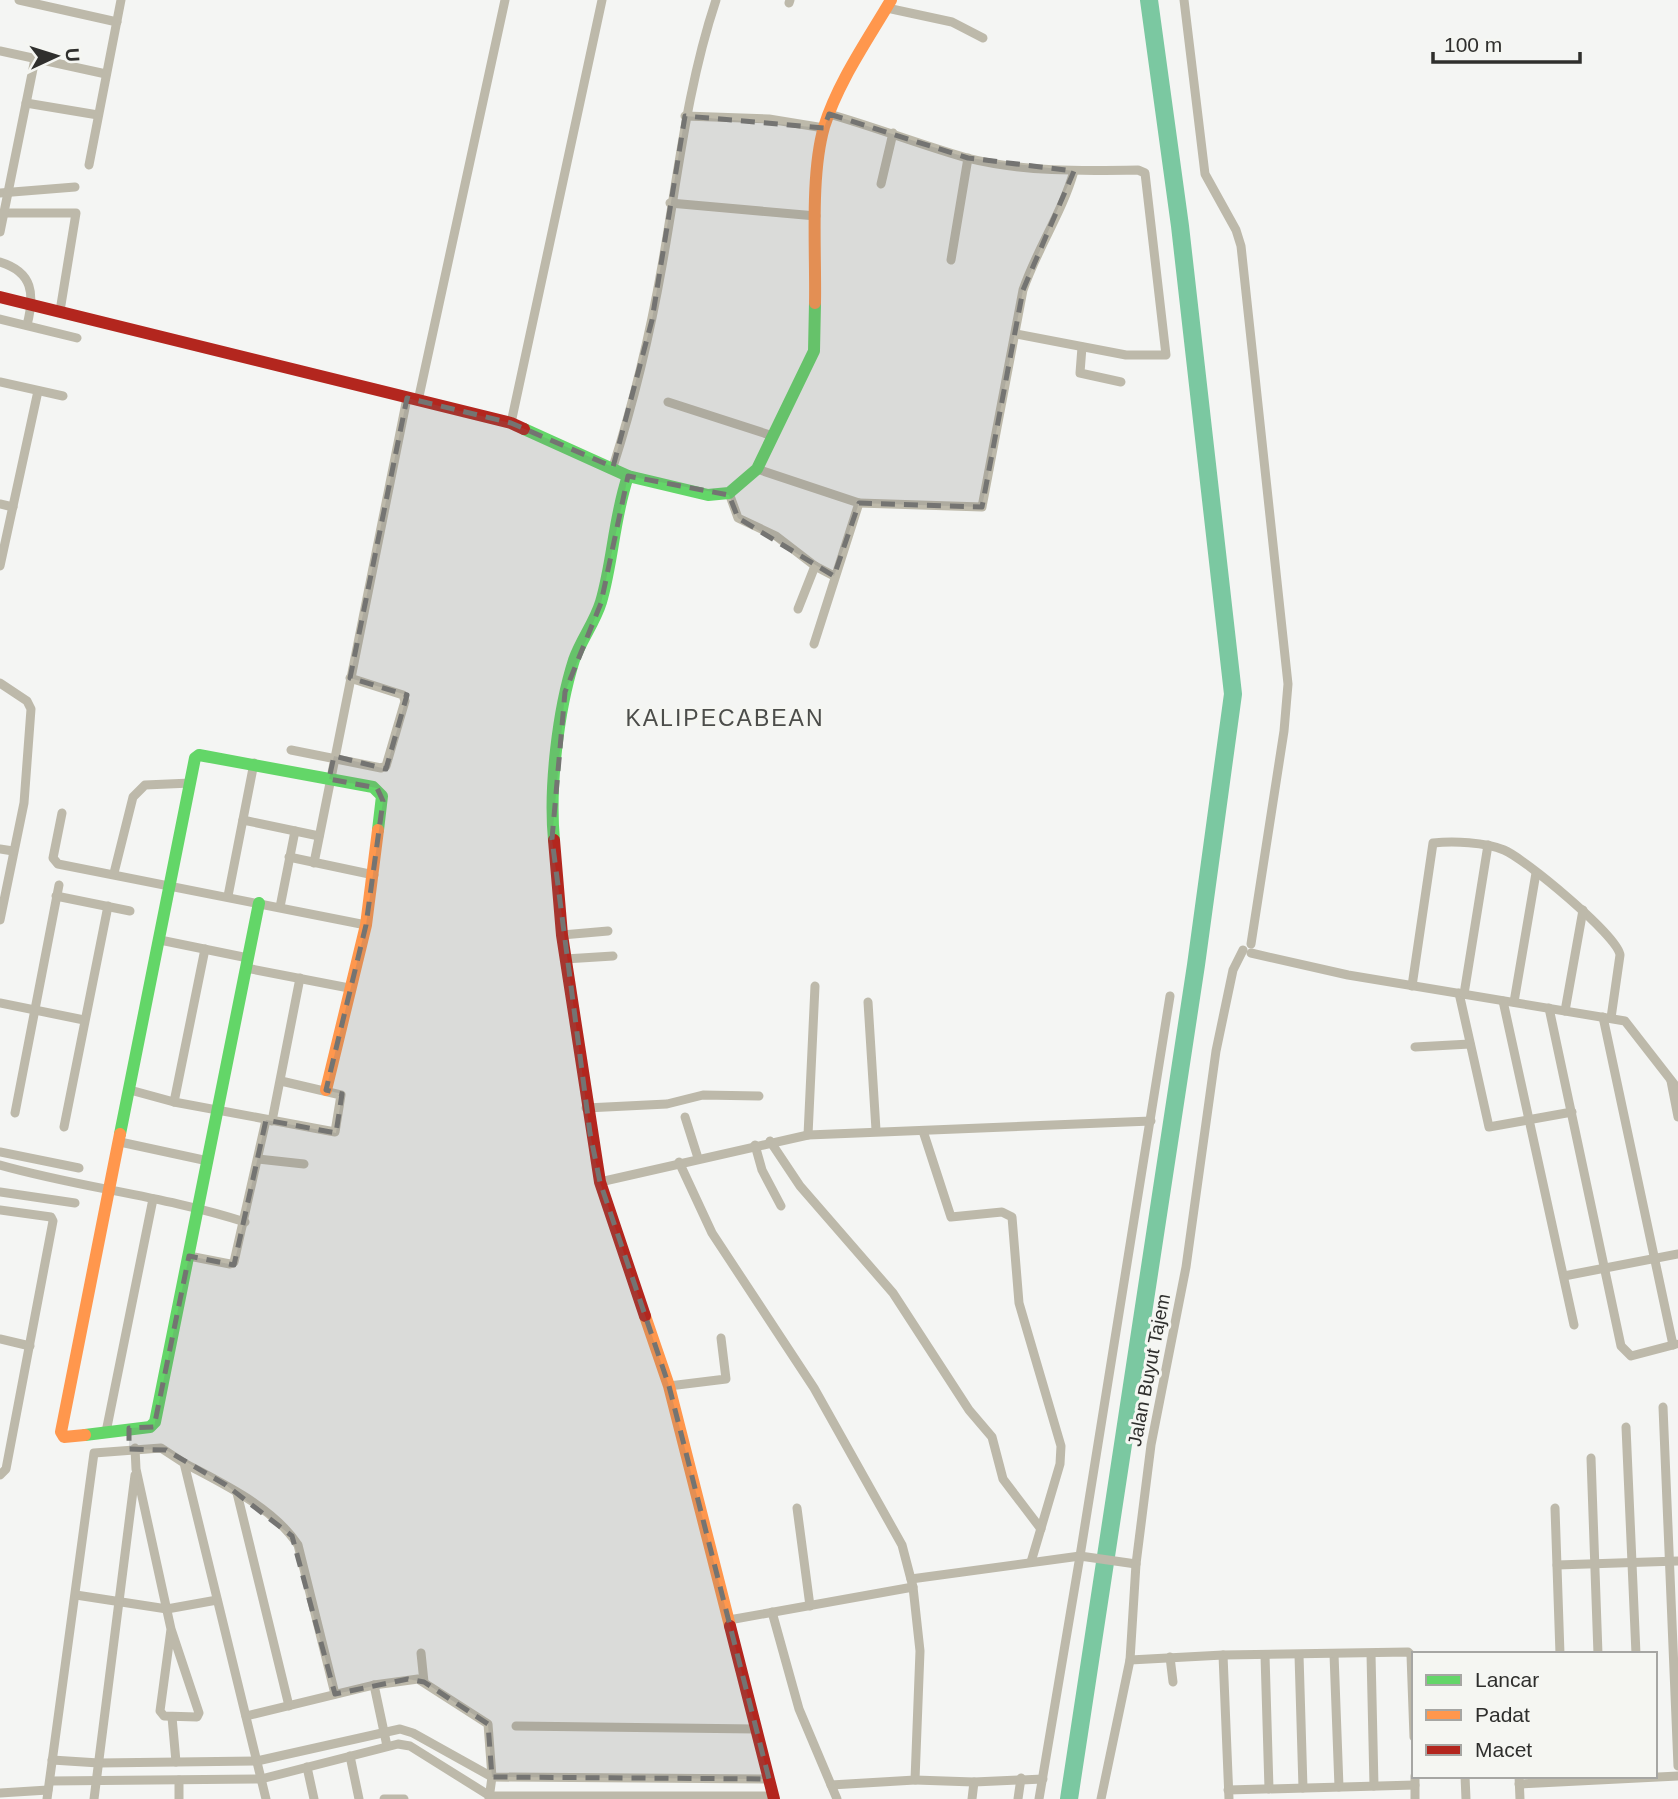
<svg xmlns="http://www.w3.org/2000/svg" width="1678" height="1799" font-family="Arial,sans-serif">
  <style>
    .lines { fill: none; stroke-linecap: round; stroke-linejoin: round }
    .river { stroke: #7bc8a1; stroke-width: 18 }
    .street { stroke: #bdb9aa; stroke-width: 9 }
    .fast { stroke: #63d668; stroke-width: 12 }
    .slow { stroke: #ff974d; stroke-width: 12 }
    .jam { stroke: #b3261e; stroke-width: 12 }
    .marked { fill: #747472; fill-opacity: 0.2; stroke: #747472; stroke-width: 5; stroke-dasharray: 14 9; stroke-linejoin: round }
    .labels { text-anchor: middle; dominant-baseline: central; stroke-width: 6; stroke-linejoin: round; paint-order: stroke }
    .street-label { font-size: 19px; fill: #2f2f2d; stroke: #f5f6f2 }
    .quarter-label { font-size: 23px; letter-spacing: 2px; fill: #4c4d4a; stroke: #f5f6f2 }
  </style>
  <rect width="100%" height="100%" fill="#f4f5f3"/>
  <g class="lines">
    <!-- river -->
    <polyline class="river" points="1069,1799 1196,965 1233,694 1180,226 1149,0"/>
    <!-- street -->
    <g class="street">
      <polyline points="19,0 117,22"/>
      <polyline points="1184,0 1205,174 1236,230 1241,246 1288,684 1284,731 1251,944"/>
      <polyline points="789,3 790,0"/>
      <polyline points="887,8 952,22 983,38"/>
      <polyline points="0,51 106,74"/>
      <polyline points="26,103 98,115"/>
      <path d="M829,114C875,127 921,145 967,158C1023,172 1081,171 1138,170L1145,173L1166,355H1126L1016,334"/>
      <polyline points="685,116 769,119 824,128"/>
      <polyline points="89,165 121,0"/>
      <polyline points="881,184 893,133"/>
      <polyline points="0,193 75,187"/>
      <polyline points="670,203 816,216"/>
      <polyline points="3,213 76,213 60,311"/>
      <polyline points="0,232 35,59"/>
      <polyline points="951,260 968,158"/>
      <path d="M0,262C33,272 35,294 27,325"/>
      <polyline points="0,319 77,338"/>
      <polyline points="1082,347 1080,373 1121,382"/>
      <polyline points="0,382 63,396"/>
      <polyline points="418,401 505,0"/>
      <polyline points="668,402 773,436"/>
      <polyline points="511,423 602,0"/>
      <path d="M613,467C634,401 650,334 662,266C678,176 687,87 716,0"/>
      <polyline points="757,469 859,503 814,644"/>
      <polyline points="729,493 738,518 776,536 815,566 834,576"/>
      <path d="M859,503L982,507L1023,290C1037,249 1062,213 1074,171"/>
      <polyline points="0,504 13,507"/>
      <polyline points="0,566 38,391"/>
      <polyline points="798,609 815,566"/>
      <polyline points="0,683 27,701 31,709 24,803 0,920"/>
      <polyline points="291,750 381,768 386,766 405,701 403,695 350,678"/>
      <polyline points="62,813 53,858 58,864 366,925"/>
      <polyline points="243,820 319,836"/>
      <polyline points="0,849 13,851"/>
      <polyline points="289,857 374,875"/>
      <polyline points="314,863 407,398"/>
      <polyline points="114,873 133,797 145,785 191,783"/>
      <polyline points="56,896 130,911"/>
      <polyline points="228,896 254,763"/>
      <polyline points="280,907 295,831"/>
      <polyline points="562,935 608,931"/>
      <polyline points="160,940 248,958"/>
      <polyline points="1251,953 1348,975 1625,1021 1678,1089"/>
      <polyline points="565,959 613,956"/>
      <polyline points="246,968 349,988"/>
      <path d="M1412,986L1433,843C1453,841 1485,842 1504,850C1524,858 1618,936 1620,955L1611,1018"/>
      <polyline points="1459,993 1489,1127 1572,1112"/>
      <polyline points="1464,994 1488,845"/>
      <polyline points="1503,1001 1574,1325"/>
      <polyline points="868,1002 876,1130"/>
      <polyline points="1514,1002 1536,873"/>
      <polyline points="0,1003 84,1020"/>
      <polyline points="1549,1008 1621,1346 1631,1356 1673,1345"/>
      <polyline points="1565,1011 1583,910"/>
      <polyline points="1603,1017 1673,1345 1676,1344"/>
      <polyline points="1415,1047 1470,1044"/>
      <polyline points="1671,1081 1678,1117"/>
      <polyline points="130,1090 174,1102 335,1132 341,1095 281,1081"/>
      <polyline points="174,1102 205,949"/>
      <polyline points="586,1108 667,1104 703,1095 759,1096"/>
      <polyline points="15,1113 59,885"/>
      <polyline points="685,1117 698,1158"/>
      <polyline points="272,1121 300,978"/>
      <polyline points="64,1127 108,906"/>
      <polyline points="923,1131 951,1217 1002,1212 1012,1217 1019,1303 1061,1446 1060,1464 1031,1562"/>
      <polyline points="808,1135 815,986"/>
      <polyline points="770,1141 800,1186 893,1293 969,1410 992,1437 1003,1479 1041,1529"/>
      <polyline points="120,1142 208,1161"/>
      <polyline points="755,1145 762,1170 781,1206"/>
      <polyline points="0,1152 79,1168"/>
      <polyline points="258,1159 304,1164"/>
      <polyline points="679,1162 712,1233 814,1388 902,1545 913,1587 920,1651 915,1780 831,1785"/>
      <path d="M0,1165C81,1188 165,1196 245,1222"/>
      <polyline points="600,1182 808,1135 1151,1121"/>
      <polyline points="0,1192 75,1203"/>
      <polyline points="0,1210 51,1217 53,1221 6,1469 0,1475"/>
      <polyline points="189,1256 230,1264 234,1262 266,1120"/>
      <polyline points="1564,1276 1678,1254"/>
      <polyline points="0,1339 30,1346"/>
      <polyline points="669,1386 726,1379 721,1338"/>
      <polyline points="1663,1407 1678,1766"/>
      <polyline points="1626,1427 1636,1654"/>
      <polyline points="106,1432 153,1199"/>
      <polyline points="135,1448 136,1469 171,1629 199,1713 197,1717 164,1716 160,1711 171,1629"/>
      <polyline points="1591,1458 1598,1654"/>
      <path d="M184,1463C223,1484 273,1507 298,1545L335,1694"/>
      <polyline points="237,1493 289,1706"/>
      <polyline points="797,1508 810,1606"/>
      <polyline points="1555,1508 1560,1654"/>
      <polyline points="1557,1565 1678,1561"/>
      <polyline points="911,1579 1080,1556 1170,996"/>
      <polyline points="76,1595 167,1609 217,1600"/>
      <polyline points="772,1612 799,1709 837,1799"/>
      <polyline points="729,1620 913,1587"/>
      <polyline points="421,1653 424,1682"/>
      <polyline points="1334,1654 1339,1787"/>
      <polyline points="1371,1654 1374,1786"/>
      <polyline points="1223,1655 1229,1799"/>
      <polyline points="1265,1655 1269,1789"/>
      <polyline points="1299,1655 1303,1788"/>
      <polyline points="1170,1657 1173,1682"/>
      <polyline points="1130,1660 1223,1655 1408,1652 1411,1655 1414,1737"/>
      <polyline points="374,1685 387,1746"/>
      <polyline points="246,1716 374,1685 418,1679 488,1724 492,1777 489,1799"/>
      <polyline points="172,1717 176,1762"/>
      <polyline points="516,1726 756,1729"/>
      <polyline points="350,1756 359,1799"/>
      <polyline points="52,1760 99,1763 257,1761 400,1729 413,1733 492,1777 769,1779"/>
      <polyline points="307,1767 314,1799"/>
      <polyline points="1415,1776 1415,1799"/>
      <polyline points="1465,1776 1466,1799"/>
      <polyline points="1519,1776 1520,1799"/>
      <polyline points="179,1780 179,1799"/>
      <polyline points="915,1780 974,1782 1043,1779"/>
      <polyline points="50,1781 261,1779 398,1744 410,1746 490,1796 773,1796"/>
      <polyline points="1519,1784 1678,1776"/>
      <polyline points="1228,1790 1415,1785"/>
      <polyline points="0,1793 48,1790"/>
      <polyline points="47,1799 94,1453 161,1448 184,1463 266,1799"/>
      <polyline points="94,1799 135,1475"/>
      <polyline points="384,1799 404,1799"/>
      <polyline points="972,1799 974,1782"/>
      <polyline points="1018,1799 1021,1778"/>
      <polyline points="1039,1799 1080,1556 1136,1564"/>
      <polyline points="1101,1799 1130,1660 1136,1564 1151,1445 1186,1267 1216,1051 1233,970 1243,950"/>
    </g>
    <!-- fast -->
    <g class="fast">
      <polyline points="524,429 628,476 708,495 729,493 757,469 814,351 815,303"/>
      <path d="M554,840C549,788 558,710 574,660C581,640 595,622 601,602C613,561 614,517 628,476"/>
      <polyline points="120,1134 195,758 199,755 373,787 382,796 378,830"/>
      <polyline points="85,1435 150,1427 155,1422 259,903"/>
    </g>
    <!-- slow -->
    <g class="slow">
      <path d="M815,303C816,251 810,176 824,127C838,82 867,41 891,0"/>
      <polyline points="326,1090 366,925 378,830"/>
      <polyline points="645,1316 669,1386 730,1626"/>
      <polyline points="85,1435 64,1437 61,1432 120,1134"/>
    </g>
    <!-- jam -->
    <g class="jam">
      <polyline points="0,297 511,423 524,429"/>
      <polyline points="554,840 562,935 600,1182 645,1316"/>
      <polyline points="730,1626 774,1799"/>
    </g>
  </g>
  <!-- marked area -->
  <path class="marked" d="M829,114L968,158L1074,171L1023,290L982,507L859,503L834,576L738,518L729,495L628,476L601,603L565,692L552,839L590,1133L600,1182L669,1386L769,1779L492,1777L488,1724L424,1682L408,1679L335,1694L292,1536L226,1485L166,1450L129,1449V1428L154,1427L189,1256L234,1265L266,1120L336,1133L342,1094L326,1090L366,925L383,801L377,788L329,779L334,756L386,769L407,695L350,678L407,398L511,423L613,467L652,320L685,116L824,128Z"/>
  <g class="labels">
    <!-- street labels -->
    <g class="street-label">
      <text transform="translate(1149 1370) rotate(-79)">Jalan Buyut Tajem</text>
    </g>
    <!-- quarter labels -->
    <g class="quarter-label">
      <text x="725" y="718">KALIPECABEAN</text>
    </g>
  </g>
  <!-- legend -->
  <rect x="1412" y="1652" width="245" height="126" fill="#f5f6f2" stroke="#a6a6a3" stroke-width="2"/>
  <rect x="1426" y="1675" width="35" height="10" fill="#63d668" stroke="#a6a6a3" stroke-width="2"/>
  <text x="1475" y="1687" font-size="21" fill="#2f2f2d">Lancar</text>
  <rect x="1426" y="1710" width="35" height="10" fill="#ff974d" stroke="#a6a6a3" stroke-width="2"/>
  <text x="1475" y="1722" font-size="21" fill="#2f2f2d">Padat</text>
  <rect x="1426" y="1745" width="35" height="10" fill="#b3261e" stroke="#a6a6a3" stroke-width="2"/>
  <text x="1475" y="1757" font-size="21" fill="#2f2f2d">Macet</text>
  <!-- north arrow -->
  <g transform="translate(56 56) rotate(86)" stroke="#f5f6f2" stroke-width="5" paint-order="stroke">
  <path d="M0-5L12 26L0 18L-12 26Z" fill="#2f2f2d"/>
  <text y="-10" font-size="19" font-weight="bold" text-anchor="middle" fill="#2f2f2d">U</text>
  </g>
  <!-- scale -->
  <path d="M1433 52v10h147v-10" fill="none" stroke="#2f2f2d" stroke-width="3.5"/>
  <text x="1444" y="52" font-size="21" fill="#2f2f2d" stroke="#f5f6f2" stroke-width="5" paint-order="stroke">100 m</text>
</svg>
